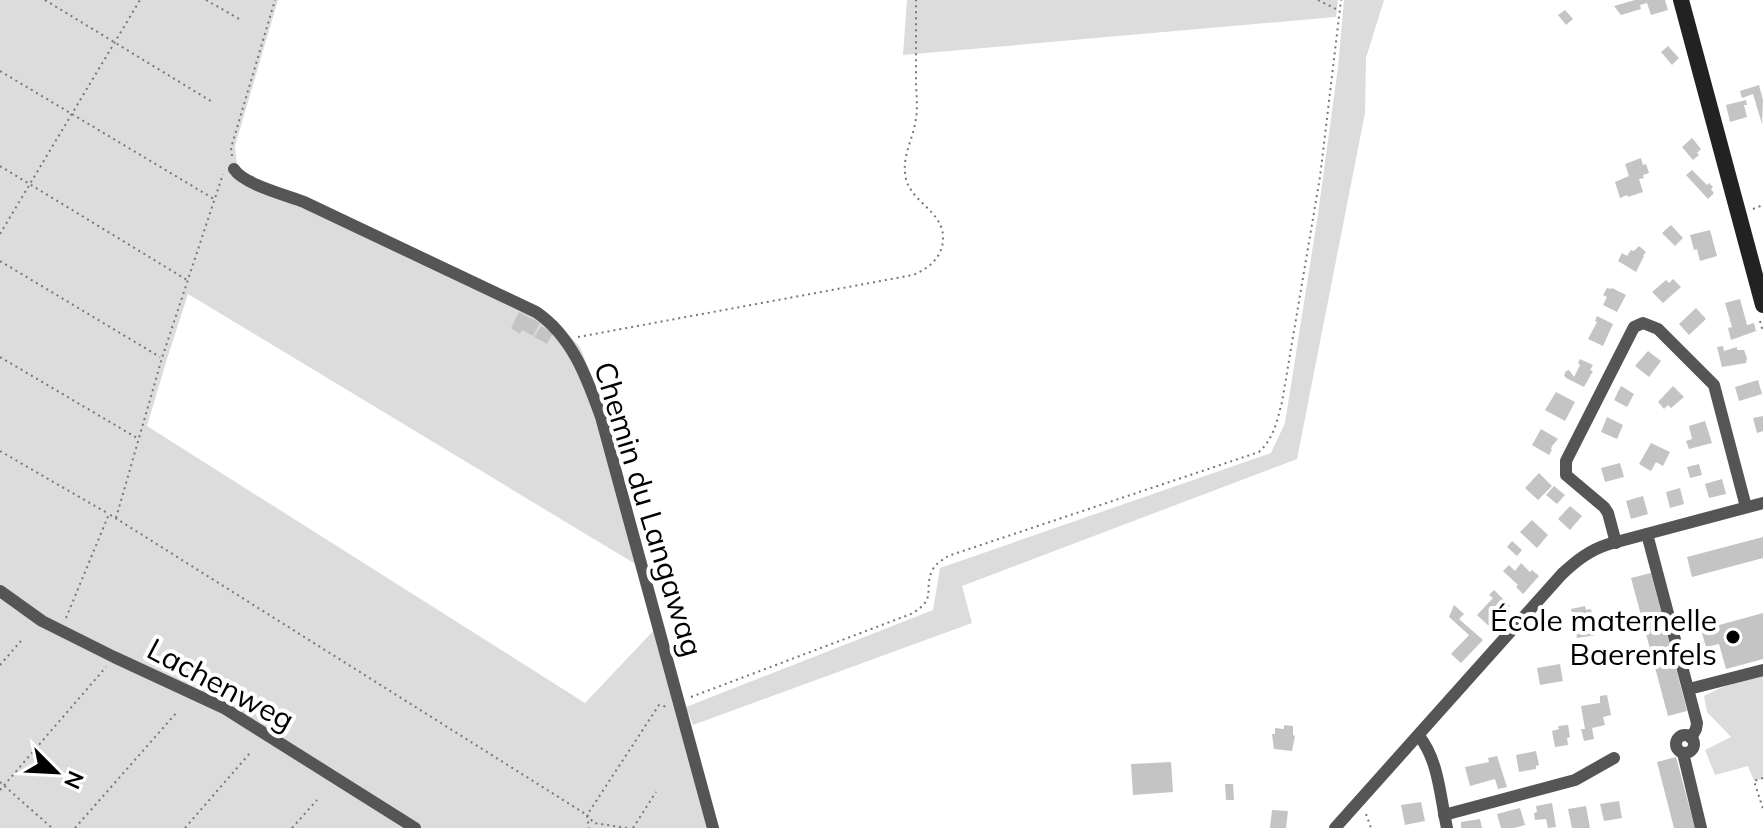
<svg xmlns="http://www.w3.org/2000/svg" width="1763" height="828" font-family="Mulish,sans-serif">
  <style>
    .green { fill: #dcdcdc }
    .building { fill: #c4c4c4 }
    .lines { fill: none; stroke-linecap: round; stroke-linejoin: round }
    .path { stroke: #777; stroke-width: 2; stroke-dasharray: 2 4; stroke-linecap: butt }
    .street { stroke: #555; stroke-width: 12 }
    .secondary { stroke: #222; stroke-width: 16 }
    .poi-dot { fill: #000; stroke: #fff; stroke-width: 3 }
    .labels { text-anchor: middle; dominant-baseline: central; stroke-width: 8; stroke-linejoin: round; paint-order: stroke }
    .street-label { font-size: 30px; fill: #000; stroke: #fff }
    .poi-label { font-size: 30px; fill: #000; stroke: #fff; text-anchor: end }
  </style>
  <rect width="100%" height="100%" fill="#fff"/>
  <!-- green -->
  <g class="green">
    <polygon points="0,0 278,0 235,146 238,174 500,294 542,308 580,347 613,430 642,568 188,294 167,359 147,426 585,703 656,628 716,828 0,828"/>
    <polygon points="907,0 1338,0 1336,17 903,55"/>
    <polygon points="1344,0 1384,0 1366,58 1365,113 1297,459 962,586 972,623 693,725 686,707 933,610 940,568 1271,453 1285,423 1318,214 1338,67"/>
    <polygon points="1763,674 1763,778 1754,781 1748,766 1715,775 1705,750 1731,737 1707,712 1704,696 1720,688"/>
  </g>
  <!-- building -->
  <g class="building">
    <polygon points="1635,0 1665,0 1668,10 1651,15 1647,3 1640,5 1641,9 1621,15 1614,6"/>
    <polygon points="1565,10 1573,19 1566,25 1558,15"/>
    <polygon points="1668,46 1679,58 1672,65 1661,52"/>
    <polygon points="1759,85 1763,100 1762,124 1753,94 1742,98 1740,91"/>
    <polygon points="1746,100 1747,105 1744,105 1747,117 1730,122 1726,105"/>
    <polygon points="1692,138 1701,149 1697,153 1699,155 1693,160 1682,147"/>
    <polygon points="1641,158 1643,165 1646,164 1649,173 1643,175 1644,178 1639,179 1643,192 1628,197 1627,195 1620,198 1615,182 1629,176 1625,164"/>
    <polygon points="1692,170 1707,185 1709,183 1713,187 1711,189 1714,193 1708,199 1686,175"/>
    <polygon points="1671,225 1683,238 1675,246 1662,233"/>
    <polygon points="1710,230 1717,256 1700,261 1697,249 1694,250 1690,235"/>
    <polygon points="1639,246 1646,252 1643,256 1644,256 1636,272 1618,261 1622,253 1627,256 1631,250 1634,251"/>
    <polygon points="1673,279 1681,287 1663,303 1652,292 1666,280 1669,283"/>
    <polygon points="1607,288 1611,289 1612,288 1626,295 1617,312 1603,305 1607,297 1603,295"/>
    <polygon points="1740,299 1747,325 1754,323 1756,331 1731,340 1728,328 1732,327 1725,303"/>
    <polygon points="1696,308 1706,319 1689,335 1679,324"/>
    <polygon points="519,312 540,323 533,336 522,330 520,334 511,328"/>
    <polygon points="1597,316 1613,324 1603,346 1588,339 1597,322 1595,321"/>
    <polygon points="541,326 553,333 547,344 534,337"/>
    <polygon points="1723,346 1724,351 1737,347 1737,350 1744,350 1747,358 1746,363 1722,367 1717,347"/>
    <polygon points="1648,351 1661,361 1649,377 1635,366"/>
    <polygon points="1580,359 1593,365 1590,370 1593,371 1584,387 1566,378 1564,375 1566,371 1569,370 1574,377 1580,365 1578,363"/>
    <polygon points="1758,380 1762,394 1739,401 1735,387"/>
    <polygon points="1621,386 1634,394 1627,407 1614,400"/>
    <polygon points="1673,386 1684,397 1671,408 1668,405 1664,409 1658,402"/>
    <polygon points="1556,392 1575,402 1565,421 1545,410"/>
    <polygon points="1763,416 1763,431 1757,433 1753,418"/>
    <polygon points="1607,417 1623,425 1617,439 1601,432"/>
    <polygon points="1705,421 1712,443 1689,449 1686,441 1692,439 1689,426"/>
    <polygon points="1541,429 1558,439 1552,446 1551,449 1552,450 1549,455 1532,445"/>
    <polygon points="1651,443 1670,452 1663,466 1656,462 1651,471 1639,464"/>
    <polygon points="1620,463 1624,477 1605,482 1601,468"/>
    <polygon points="1699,464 1702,475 1690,478 1687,467"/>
    <polygon points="1539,473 1552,486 1538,500 1525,488"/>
    <polygon points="1722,479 1726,494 1709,498 1705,484"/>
    <polygon points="1554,486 1565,495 1557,504 1546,495"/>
    <polygon points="1680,488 1684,504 1670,508 1666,492"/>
    <polygon points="1643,496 1648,514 1631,519 1626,501"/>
    <polygon points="1570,506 1582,516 1570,530 1558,519"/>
    <polygon points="1532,520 1548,535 1537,548 1520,532"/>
    <polygon points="1763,537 1763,558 1692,577 1687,557"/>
    <polygon points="1512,541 1522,550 1517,556 1507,547"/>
    <polygon points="1521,563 1530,572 1532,570 1539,576 1523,594 1516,587 1518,585 1503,571 1509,565 1515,571"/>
    <polygon points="1651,573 1687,711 1668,716 1631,578"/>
    <polygon points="1494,590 1510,606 1490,627 1477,615 1493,598 1489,595"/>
    <polygon points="1454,605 1464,614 1459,619 1483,640 1461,663 1451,654 1469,635 1449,617"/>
    <polygon points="1585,606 1586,610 1591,609 1596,635 1577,638 1571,609"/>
    <polygon points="1763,613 1763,659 1726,669 1719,644 1706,647 1701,630"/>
    <polygon points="1560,664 1563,681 1540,685 1537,668"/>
    <polygon points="1607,695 1611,715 1603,717 1605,725 1592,728 1594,739 1584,741 1581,729 1585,729 1581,706 1600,703 1600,696"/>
    <polygon points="1284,725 1293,726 1293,735 1295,736 1292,751 1274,749 1272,734 1275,734 1275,728 1284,729"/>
    <polygon points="1568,725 1570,737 1567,738 1568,745 1555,747 1552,731 1559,729 1558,726"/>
    <polygon points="1536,751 1539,765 1536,766 1536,769 1519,772 1516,755"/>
    <polygon points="1497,756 1507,787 1498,789 1495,779 1470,786 1465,767 1489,762 1488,758"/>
    <polygon points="1676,757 1695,828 1674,828 1657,762"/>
    <polygon points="1171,762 1173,792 1133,795 1131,764"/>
    <polygon points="1225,784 1233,784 1234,800 1226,800"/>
    <polygon points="1619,801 1622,818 1604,821 1600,804"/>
    <polygon points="1421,802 1425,821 1405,825 1401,805"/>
    <polygon points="1552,803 1556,827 1548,828 1546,819 1535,820 1534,813 1537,812 1536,806"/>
    <polygon points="1586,806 1590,828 1572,828 1568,809"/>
    <polygon points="1520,808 1525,825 1514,828 1501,828 1497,814"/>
    <polygon points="1272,810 1288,811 1286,828 1270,828"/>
    <polygon points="1480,819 1482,828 1461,828 1461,822"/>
  </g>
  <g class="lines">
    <!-- path -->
    <g class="path">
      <polyline points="45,0 214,103"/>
      <polyline points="206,0 239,19"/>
      <polyline points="1318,0 1338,10"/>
      <polyline points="0,71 214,199"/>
      <polyline points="232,156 231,148 275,0"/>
      <polyline points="0,166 187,280"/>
      <polyline points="1753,209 1763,205"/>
      <polyline points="0,234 140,0"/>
      <polyline points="0,261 160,357"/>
      <polyline points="1760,321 1763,332"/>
      <path d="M578,337L913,275C928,269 942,258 943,240C945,210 907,202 905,173C903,154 914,136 916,118C918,106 916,93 916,81C916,54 916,27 916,0"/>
      <polyline points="0,357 137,438"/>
      <polyline points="0,451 109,514"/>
      <polyline points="116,518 162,358 223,174"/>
      <polyline points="66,618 109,514 587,815 589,828"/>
      <polyline points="0,665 21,641"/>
      <path d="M691,697L911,614C939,598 922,590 933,569C936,563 943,560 948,556L1259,452C1274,438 1277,421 1282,402L1320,177L1341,0"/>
      <polyline points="1763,778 1754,781 1763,809"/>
      <polyline points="0,782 52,828"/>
      <polyline points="0,790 106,667"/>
      <polyline points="1366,814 1371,828"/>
      <polyline points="75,828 178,711"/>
      <polyline points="185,828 250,753"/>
      <polyline points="292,828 317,800"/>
      <polyline points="627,828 594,823 587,815 659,705 668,707"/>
      <polyline points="633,828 656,792"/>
    </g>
    <!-- street -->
    <g class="street">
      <path d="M234,169C243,184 286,195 304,202L536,312C572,336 587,378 601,417L713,828"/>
      <polyline points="1647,534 1697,723 1696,729 1691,738"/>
      <polyline points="1616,543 1608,513 1604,507 1566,475 1566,461 1634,327 1643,323 1658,329 1714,385 1746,507"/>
      <polyline points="0,591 42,621 114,657 224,708 415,828"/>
      <polyline points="1689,689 1763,670"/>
      <circle cx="1685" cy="744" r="9"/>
      <path d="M1419,736C1439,761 1440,797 1447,828"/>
      <polyline points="1683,753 1701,828"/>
      <polyline points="1444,815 1575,780 1614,758"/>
      <path d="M1335,828L1562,574C1577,560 1590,550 1609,544L1763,503"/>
    </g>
    <!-- secondary -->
    <polyline class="secondary" points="1681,0 1763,305"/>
  </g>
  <!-- markers -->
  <circle class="poi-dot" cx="1733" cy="637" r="8"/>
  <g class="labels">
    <!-- street labels -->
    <g class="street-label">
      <text transform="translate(649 509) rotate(73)">Chemin du Langawag</text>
      <text transform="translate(221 684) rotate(28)">Lachenweg</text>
    </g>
    <!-- poi labels -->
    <g class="poi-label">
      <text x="1717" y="620">École maternelle<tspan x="1717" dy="34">Baerenfels</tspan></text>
    </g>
  </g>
  <!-- north arrow -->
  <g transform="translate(56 772) rotate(114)" stroke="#ffffff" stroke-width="6" paint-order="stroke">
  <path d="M0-6L14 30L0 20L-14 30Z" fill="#000000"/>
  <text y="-12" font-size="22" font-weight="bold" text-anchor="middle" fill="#000000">N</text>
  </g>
</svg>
